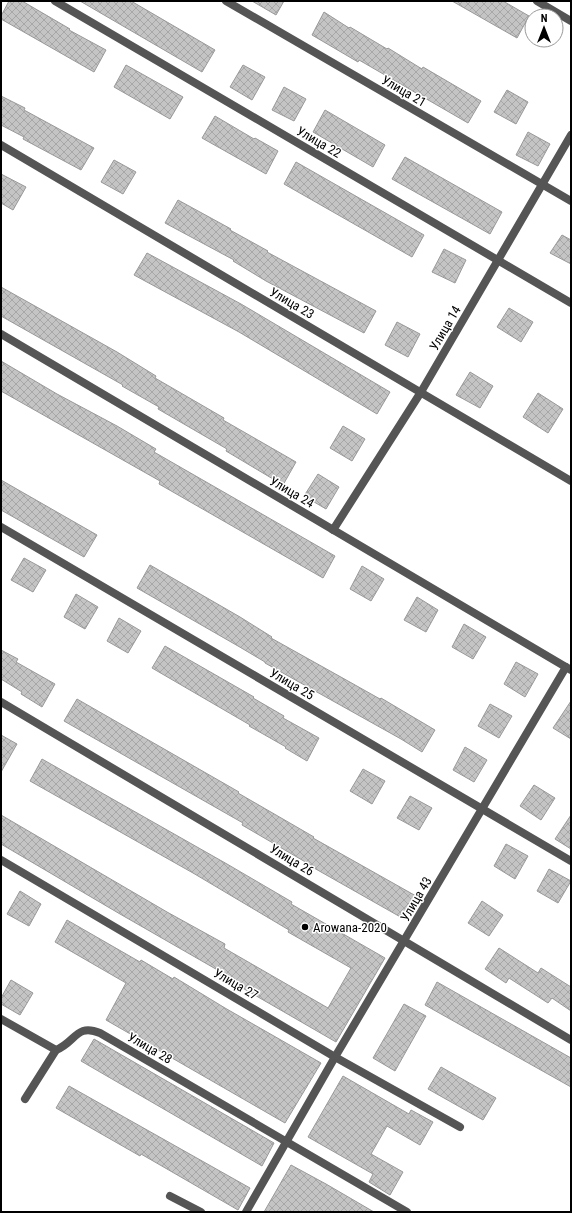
<svg xmlns="http://www.w3.org/2000/svg" width="572" height="1213" font-family="'Roboto Condensed',sans-serif">
  <style>
    .building { fill: url(#building-cross-hatch); stroke: #999 }
    .lines { fill: none; stroke-linecap: round; stroke-linejoin: round }
    .minor { stroke: #555; stroke-width: 8 }
    .poi-dot { fill: #000; stroke: #fff; stroke-width: 1.5 }
    .labels { text-anchor: middle; dominant-baseline: central; stroke-width: 3; stroke-linejoin: round; paint-order: stroke }
    .street-label { font-size: 13px; fill: #000; stroke: #fff }
    .poi-label { font-size: 13px; fill: #000; stroke: #fff; text-anchor: start }
  </style>
  <defs>
    <pattern id="building-cross-hatch" width="8" height="8" patternUnits="userSpaceOnUse"><rect width="8" height="8" fill="#c4c4c4"/><path d="M0 0l8 8M0 8l8-8" fill="none" stroke="#a7a7a7"/></pattern>
  </defs>
  <rect width="100%" height="100%" fill="#fff"/>
  <!-- building -->
  <g class="building">
    <polygon points="9,1 22,1 70,29 69,30 106,50 94,72 1,19 1,16"/>
    <polygon points="80,1 131,1 215,50 202,72"/>
    <polygon points="252,1 284,1 276,15"/>
    <polygon points="452,1 503,1 529,16 517,38"/>
    <polygon points="324,12 349,28 350,27 387,49 388,48 422,69 423,67 481,101 468,123 359,60 358,62 312,35"/>
    <polygon points="126,65 183,97 170,119 114,87"/>
    <polygon points="243,65 265,77 252,100 230,87"/>
    <polygon points="284,87 306,99 294,121 272,110"/>
    <polygon points="507,90 528,102 516,124 494,112"/>
    <polygon points="1,96 25,108 24,110 94,148 81,170 23,139 24,137 1,125"/>
    <polygon points="325,110 385,145 373,167 313,132"/>
    <polygon points="215,116 254,139 255,138 278,151 266,174 202,138"/>
    <polygon points="528,132 550,144 538,166 516,155"/>
    <polygon points="405,157 502,212 490,234 392,179"/>
    <polygon points="114,160 136,172 123,194 101,182"/>
    <polygon points="296,162 424,235 412,257 284,184"/>
    <polygon points="1,174 26,187 13,210 1,203"/>
    <polygon points="178,200 231,229 230,230 268,251 267,252 376,311 364,333 266,281 233,261 234,260 165,223"/>
    <polygon points="562,235 571,240 571,264 550,253"/>
    <polygon points="444,249 466,260 455,283 432,272"/>
    <polygon points="147,253 241,304 390,392 377,414 239,332 134,275"/>
    <polygon points="1,287 117,352 156,376 155,378 224,418 223,420 296,462 283,485 226,451 227,449 158,409 159,407 122,386 123,385 1,316"/>
    <polygon points="509,308 533,322 521,342 497,327"/>
    <polygon points="397,322 420,334 408,357 385,345"/>
    <polygon points="1,361 57,394 117,426 156,449 154,452 335,556 323,578 159,484 160,481 1,391"/>
    <polygon points="470,372 493,386 480,408 456,395"/>
    <polygon points="538,393 563,409 548,433 523,417"/>
    <polygon points="343,426 365,439 352,461 330,448"/>
    <polygon points="318,474 339,487 326,509 304,496"/>
    <polygon points="1,480 97,535 84,557 1,510"/>
    <polygon points="24,558 46,570 33,592 11,580"/>
    <polygon points="150,565 240,617 272,637 271,638 348,681 380,699 381,698 435,730 422,752 401,739 265,663 265,662 238,646 137,588"/>
    <polygon points="362,566 384,579 371,601 350,589"/>
    <polygon points="76,594 98,607 85,629 64,617"/>
    <polygon points="417,597 438,610 426,632 404,620"/>
    <polygon points="119,618 141,631 128,653 107,641"/>
    <polygon points="464,624 486,637 473,659 452,647"/>
    <polygon points="165,646 254,697 253,698 284,716 283,718 319,738 307,761 285,748 286,747 249,726 250,725 152,668"/>
    <polygon points="1,650 18,659 16,662 55,684 42,707 21,694 22,692 1,679"/>
    <polygon points="516,662 538,674 525,697 504,684"/>
    <polygon points="77,699 239,792 238,793 314,837 313,838 416,896 404,919 314,868 314,867 242,825 243,823 64,721"/>
    <polygon points="571,701 571,739 553,728"/>
    <polygon points="490,704 512,716 499,738 478,726"/>
    <polygon points="1,735 17,744 1,772"/>
    <polygon points="465,747 487,760 474,782 453,770"/>
    <polygon points="42,759 227,864 292,902 291,904 385,958 336,1042 220,975 221,972 120,914 1,844 1,815 167,912 225,944 224,948 328,1008 351,968 288,932 289,930 193,873 30,781"/>
    <polygon points="363,769 385,781 372,804 350,791"/>
    <polygon points="534,785 555,798 541,820 520,806"/>
    <polygon points="410,796 432,808 419,830 397,818"/>
    <polygon points="571,815 571,849 555,839"/>
    <polygon points="506,844 528,856 515,879 494,866"/>
    <polygon points="549,869 571,881 558,903 537,891"/>
    <polygon points="20,891 41,904 29,926 7,914"/>
    <polygon points="482,901 503,915 489,936 468,923"/>
    <polygon points="67,920 140,962 141,960 173,979 174,977 225,1008 321,1063 285,1123 106,1020 126,983 55,942"/>
    <polygon points="499,948 538,973 541,968 571,987 571,1011 552,998 548,1003 509,978 506,983 485,969"/>
    <polygon points="11,980 33,993 20,1015 1,1004 1,998"/>
    <polygon points="437,982 571,1058 571,1087 425,1005"/>
    <polygon points="404,1004 426,1016 395,1071 373,1058"/>
    <polygon points="94,1039 274,1143 262,1166 81,1061"/>
    <polygon points="441,1067 496,1098 483,1120 428,1089"/>
    <polygon points="343,1076 409,1114 411,1110 433,1122 420,1145 387,1126 371,1154 403,1172 390,1195 369,1182 373,1174 308,1137"/>
    <polygon points="69,1086 250,1188 238,1210 141,1154 140,1156 56,1108"/>
    <polygon points="291,1165 326,1184 374,1212 264,1212"/>
  </g>
  <g class="lines">
    <!-- minor -->
    <g class="minor">
      <polyline points="55,1 571,303"/>
      <polyline points="226,1 571,201"/>
      <polyline points="537,1 571,21"/>
      <polyline points="1,145 571,481"/>
      <polyline points="1,334 571,670"/>
      <polyline points="1,527 571,861"/>
      <polyline points="333,530 421,392 571,135"/>
      <polyline points="1,702 571,1040"/>
      <polyline points="1,860 335,1057 460,1127"/>
      <path d="M1,1019L56,1050C76,1042 76,1023 100,1033L407,1212"/>
      <polyline points="25,1099 56,1050"/>
      <polyline points="170,1196 201,1212"/>
      <polyline points="246,1212 335,1057 566,667"/>
    </g>
  </g>
  <!-- markers -->
  <circle class="poi-dot" cx="305" cy="927" r="4"/>
  <g class="labels">
    <!-- street labels -->
    <g class="street-label">
      <text transform="translate(404 91) rotate(30)">Улица 21</text>
      <text transform="translate(319 142) rotate(30)">Улица 22</text>
      <text transform="translate(292 303) rotate(30)">Улица 23</text>
      <text transform="translate(445 328) rotate(-60)">Улица 14</text>
      <text transform="translate(292 492) rotate(30)">Улица 24</text>
      <text transform="translate(292 684) rotate(30)">Улица 25</text>
      <text transform="translate(292 860) rotate(31)">Улица 26</text>
      <text transform="translate(416 899) rotate(-60)">Улица 43</text>
      <text transform="translate(236 984) rotate(30)">Улица 27</text>
      <text transform="translate(150 1048) rotate(30)">Улица 28</text>
    </g>
    <!-- poi labels -->
    <g class="poi-label">
      <text x="313" y="927">Arowana-2020</text>
    </g>
  </g>
  <!-- border -->
  <rect width="572" height="1213" fill="none" stroke="#000000" stroke-width="4"/>
  <!-- north arrow -->
  <g transform="translate(544 28)"><circle r="19" fill="#ffffff" stroke="#999999"/>
  <path d="M0-3L7 15L0 10L-7 15Z" fill="#000000"/>
  <text y="-6" font-size="11" font-weight="bold" text-anchor="middle" fill="#000000">N</text>
  </g>
</svg>
